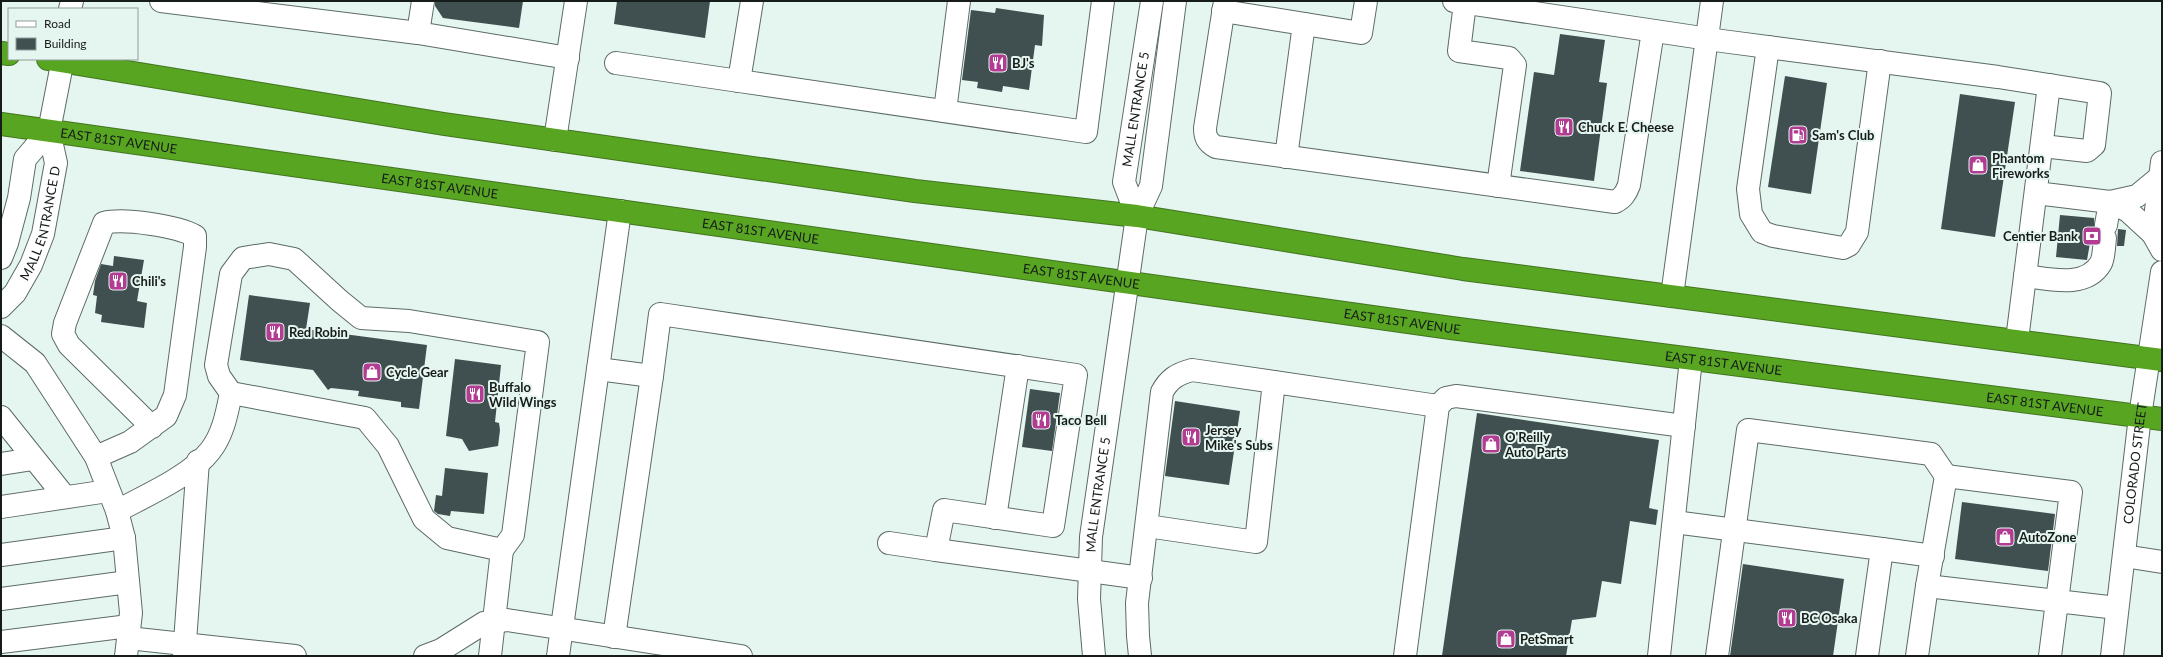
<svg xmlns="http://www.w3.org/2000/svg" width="2163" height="657" font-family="Lato,sans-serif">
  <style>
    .building { fill: #404f50 }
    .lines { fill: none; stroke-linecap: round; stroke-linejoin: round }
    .minor-casing { stroke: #5c6b65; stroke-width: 24 }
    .highway-casing { stroke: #41751f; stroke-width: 24 }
    .minor { stroke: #fff; stroke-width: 22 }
    .highway { stroke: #58a522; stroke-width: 22 }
    .labels { text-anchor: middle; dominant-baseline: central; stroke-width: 4; stroke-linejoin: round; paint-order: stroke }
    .poi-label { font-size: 13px; font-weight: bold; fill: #161c1a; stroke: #e5f5ef; text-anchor: start }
    .street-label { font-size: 13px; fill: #161c1a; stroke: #e5f5ef }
  </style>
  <rect width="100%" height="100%" fill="#e5f5ef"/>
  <!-- building -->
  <g class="building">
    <polygon points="435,1 523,1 519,28 443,18 435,6"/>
    <polygon points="617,1 710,1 705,38 614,24"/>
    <polygon points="996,8 1044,15 1042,46 1035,45 1029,90 1003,86 1002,92 977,88 978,82 962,80 971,10 995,13"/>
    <polygon points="1560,34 1605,40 1599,82 1607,83 1594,181 1520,171 1534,72 1554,75"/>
    <polygon points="1785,76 1827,83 1811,194 1768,187"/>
    <polygon points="1960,94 2015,102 1995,237 1941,229"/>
    <polygon points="2060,215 2094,218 2095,231 2092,243 2090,243 2087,260 2056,257"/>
    <polygon points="2118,229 2126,230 2124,246 2117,246"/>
    <polygon points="114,256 144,260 137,301 147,303 144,328 101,322 102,315 95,313 97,296 93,295 95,281 101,264 113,266"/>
    <polygon points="249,295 310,303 306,329 427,345 419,409 401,407 401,402 358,396 359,391 331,388 328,390 313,370 240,360"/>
    <polygon points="455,359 501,365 495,422 499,423 500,430 498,446 469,451 462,439 446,436"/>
    <polygon points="1030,389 1060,393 1052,451 1022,447"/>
    <polygon points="1175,401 1240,411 1229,485 1165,476"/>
    <polygon points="1477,413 1659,440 1649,508 1658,510 1656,525 1630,521 1621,584 1602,581 1596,617 1572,620 1566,656 1442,656"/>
    <polygon points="445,468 488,473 484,514 451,511 450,516 438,514 434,511 436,495 442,496"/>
    <polygon points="1962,502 2055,514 2048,571 1955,559"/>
    <polygon points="1743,564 1844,579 1833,656 1730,656"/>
  </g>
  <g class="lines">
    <defs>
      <g id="minor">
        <polyline points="161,1 418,33"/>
        <polyline points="423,1 418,33 568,58"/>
        <path d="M1225,1L1205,128C1205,137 1207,142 1216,147L1615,202C1623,198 1626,193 1629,185L1653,31"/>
        <polyline points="1454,1 1722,41 1998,77 2100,93 2094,145 2087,151 2042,146"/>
        <polyline points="1465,3 1459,51 1509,58 1515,65 1498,186"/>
        <polyline points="70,9 72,1"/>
        <polyline points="1223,11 1361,33 1366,1"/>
        <polyline points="1768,47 1748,189 1751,214 1762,232 1773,236 1843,248 1849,245 1857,232 1880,61"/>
        <polyline points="616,63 739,81 752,1"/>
        <polyline points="739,81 1086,132 1103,1"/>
        <polyline points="945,111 959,1"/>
        <polyline points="555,140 576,1"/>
        <polyline points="1286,157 1304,24"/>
        <polyline points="2162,162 2153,234 2162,250"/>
        <polyline points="2036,193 2110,202 2106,225"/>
        <path id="s1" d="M1137,216L1124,182L1152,1"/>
        <polyline points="2153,234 2128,211 2110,202 2137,196 2160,177"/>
        <polyline points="1,258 7,243 19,198 25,159 49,131"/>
        <path d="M2025,276C2049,279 2086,289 2101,263C2104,257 2104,246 2105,238"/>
        <polyline points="1672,296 1712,1"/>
        <path id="s2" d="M1,307L15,293L31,265L43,234L56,163L49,131L63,59"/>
        <polyline points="1,336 35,363 96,457 117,511 124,538 131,613 126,656"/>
        <polyline points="2017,340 2049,85"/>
        <polyline points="598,369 652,376 660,314 1076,375 1053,526 944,510 936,550 889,543"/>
        <polyline points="231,393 219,376 216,365 231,274 243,258 269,254 294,259 340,301 361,318 409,321 538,342 513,535 502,550"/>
        <polyline points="1,417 65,497"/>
        <path d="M96,457L130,442L166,416L175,395L195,247V236C177,226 124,218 104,223L65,323L63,334L69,345L152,427"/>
        <polyline points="1,464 33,459"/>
        <polyline points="1,507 108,491"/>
        <path d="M117,511C145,496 191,476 210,451C223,435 227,413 231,393L365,418L388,446L424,519L447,538L502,550L490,656"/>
        <polyline points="995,518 1018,366"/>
        <polyline points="1674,522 1882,549 1867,656"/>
        <polyline points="1147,526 1256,542 1274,382"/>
        <polyline points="1882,549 1933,556"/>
        <polyline points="936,550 1141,578"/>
        <polyline points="1,555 124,538"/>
        <polyline points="2124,556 2162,562"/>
        <polyline points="1,599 128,582"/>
        <polyline points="614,637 652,376"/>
        <polyline points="128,638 295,656"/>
        <polyline points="1,642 129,626"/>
        <polyline points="184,656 198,461"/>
        <polyline points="425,656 441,650 484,623 507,620 741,656"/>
        <polyline points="558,656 620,211"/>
        <path id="s3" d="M1094,656L1089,599L1091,537L1137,216L1151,186L1175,1"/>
        <path d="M1140,656L1138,636L1137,603L1162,392C1169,379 1177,374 1192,370L1438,406"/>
        <polyline points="1405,656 1438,406 1446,398 1456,396 1684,426"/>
        <polyline points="1659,656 1691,359"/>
        <polyline points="1717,656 1748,430 1931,454 1946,476"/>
        <polyline points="1917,656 1927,586"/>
        <polyline points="2050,656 2071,492 1946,476 1927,586 2117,608"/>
        <path id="s4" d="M2112,656L2140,416L2162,272"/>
      </g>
      <g id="highway">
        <polyline points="1,53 9,54"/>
        <polyline points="48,59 444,124 915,191 1137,216 1463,269 2162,360"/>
        <path id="s5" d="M1,124L1451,328L2162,419"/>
      </g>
    </defs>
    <!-- minor casing -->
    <use href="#minor" class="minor-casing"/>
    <!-- highway casing -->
    <use href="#highway" class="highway-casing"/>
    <!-- minor -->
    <use href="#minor" class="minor"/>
    <!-- highway -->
    <use href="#highway" class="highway"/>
  </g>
  <!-- icons -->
  <defs>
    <symbol id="restaurant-square" viewBox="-11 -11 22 22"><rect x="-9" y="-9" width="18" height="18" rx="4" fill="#b33c93" stroke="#e5f5ef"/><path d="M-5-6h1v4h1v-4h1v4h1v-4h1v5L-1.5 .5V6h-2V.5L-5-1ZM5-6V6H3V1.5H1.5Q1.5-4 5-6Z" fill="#fff"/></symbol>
    <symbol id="fuel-square" viewBox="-11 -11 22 22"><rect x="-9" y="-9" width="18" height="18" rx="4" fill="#b33c93" stroke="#e5f5ef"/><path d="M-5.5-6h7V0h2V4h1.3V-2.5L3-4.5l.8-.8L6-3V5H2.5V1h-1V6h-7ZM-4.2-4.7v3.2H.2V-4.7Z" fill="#fff"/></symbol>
    <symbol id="shop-square" viewBox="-11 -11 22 22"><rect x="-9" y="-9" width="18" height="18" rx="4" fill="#b33c93" stroke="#e5f5ef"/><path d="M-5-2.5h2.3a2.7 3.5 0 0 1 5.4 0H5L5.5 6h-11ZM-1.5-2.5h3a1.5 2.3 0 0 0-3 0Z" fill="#fff"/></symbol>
    <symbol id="bank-square" viewBox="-11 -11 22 22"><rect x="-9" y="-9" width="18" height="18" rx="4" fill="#b33c93" stroke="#e5f5ef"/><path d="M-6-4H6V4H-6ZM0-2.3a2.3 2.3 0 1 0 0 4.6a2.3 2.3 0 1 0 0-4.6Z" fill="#fff"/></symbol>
  </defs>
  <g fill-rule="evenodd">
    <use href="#restaurant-square" x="987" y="52" width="22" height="22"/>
    <use href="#restaurant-square" x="1553" y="116" width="22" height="22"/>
    <use href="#fuel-square" x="1787" y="124" width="22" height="22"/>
    <use href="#shop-square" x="1967" y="154" width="22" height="22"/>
    <use href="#bank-square" x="2081" y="225" width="22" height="22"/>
    <use href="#restaurant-square" x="107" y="270" width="22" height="22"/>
    <use href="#restaurant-square" x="264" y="321" width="22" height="22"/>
    <use href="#shop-square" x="361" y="361" width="22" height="22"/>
    <use href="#restaurant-square" x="464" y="383" width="22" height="22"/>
    <use href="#restaurant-square" x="1030" y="409" width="22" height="22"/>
    <use href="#restaurant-square" x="1180" y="426" width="22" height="22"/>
    <use href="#shop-square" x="1480" y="433" width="22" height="22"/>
    <use href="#shop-square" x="1994" y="526" width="22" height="22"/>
    <use href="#restaurant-square" x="1776" y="607" width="22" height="22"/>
    <use href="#shop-square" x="1495" y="628" width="22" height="22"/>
  </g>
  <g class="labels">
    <!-- poi labels -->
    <g class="poi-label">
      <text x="1012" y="63">BJ's</text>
      <text x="1578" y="127">Chuck E. Cheese</text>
      <text x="1812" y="135">Sam's Club</text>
      <text x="1992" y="158">Phantom<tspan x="1992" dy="15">Fireworks</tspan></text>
      <text x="2078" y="236" text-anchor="end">Centier Bank</text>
      <text x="132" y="281">Chili's</text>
      <text x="289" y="332">Red Robin</text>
      <text x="386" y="372">Cycle Gear</text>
      <text x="489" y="387">Buffalo<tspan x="489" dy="15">Wild Wings</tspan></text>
      <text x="1055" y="420">Taco Bell</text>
      <text x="1205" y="430">Jersey<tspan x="1205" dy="15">Mike's Subs</tspan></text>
      <text x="1505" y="437">O'Reilly<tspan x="1505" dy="15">Auto Parts</tspan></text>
      <text x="2019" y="537">AutoZone</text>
      <text x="1801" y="618">BC Osaka</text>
      <text x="1520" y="639">PetSmart</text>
    </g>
    <!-- street labels -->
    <g class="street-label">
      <text stroke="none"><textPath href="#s1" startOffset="110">MALL ENTRANCE 5</textPath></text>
      <text stroke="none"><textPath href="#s5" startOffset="119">EAST 81ST AVENUE</textPath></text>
      <text stroke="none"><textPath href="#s5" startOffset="443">EAST 81ST AVENUE</textPath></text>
      <text stroke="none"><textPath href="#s2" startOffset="95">MALL ENTRANCE D</textPath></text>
      <text stroke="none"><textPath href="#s5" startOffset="767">EAST 81ST AVENUE</textPath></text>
      <text stroke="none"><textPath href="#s5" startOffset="1091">EAST 81ST AVENUE</textPath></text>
      <text stroke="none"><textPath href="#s5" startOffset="1415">EAST 81ST AVENUE</textPath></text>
      <text stroke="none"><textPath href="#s5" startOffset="1739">EAST 81ST AVENUE</textPath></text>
      <text stroke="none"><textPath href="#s5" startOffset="2063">EAST 81ST AVENUE</textPath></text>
      <text stroke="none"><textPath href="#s4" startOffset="194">COLORADO STREET</textPath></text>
      <text stroke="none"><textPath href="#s3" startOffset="162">MALL ENTRANCE 5</textPath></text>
    </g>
  </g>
  <!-- border -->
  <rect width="2163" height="657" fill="none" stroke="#161c1a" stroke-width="4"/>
  <!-- legend -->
  <rect x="8" y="8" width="130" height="52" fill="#e5f5ef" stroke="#929e9a"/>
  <rect x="16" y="21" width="20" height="6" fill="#ffffff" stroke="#929e9a"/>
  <text x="44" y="28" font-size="12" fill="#161c1a">Road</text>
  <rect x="16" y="38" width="20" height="12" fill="#404f50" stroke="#929e9a"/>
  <text x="44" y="48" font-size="12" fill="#161c1a">Building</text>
</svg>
